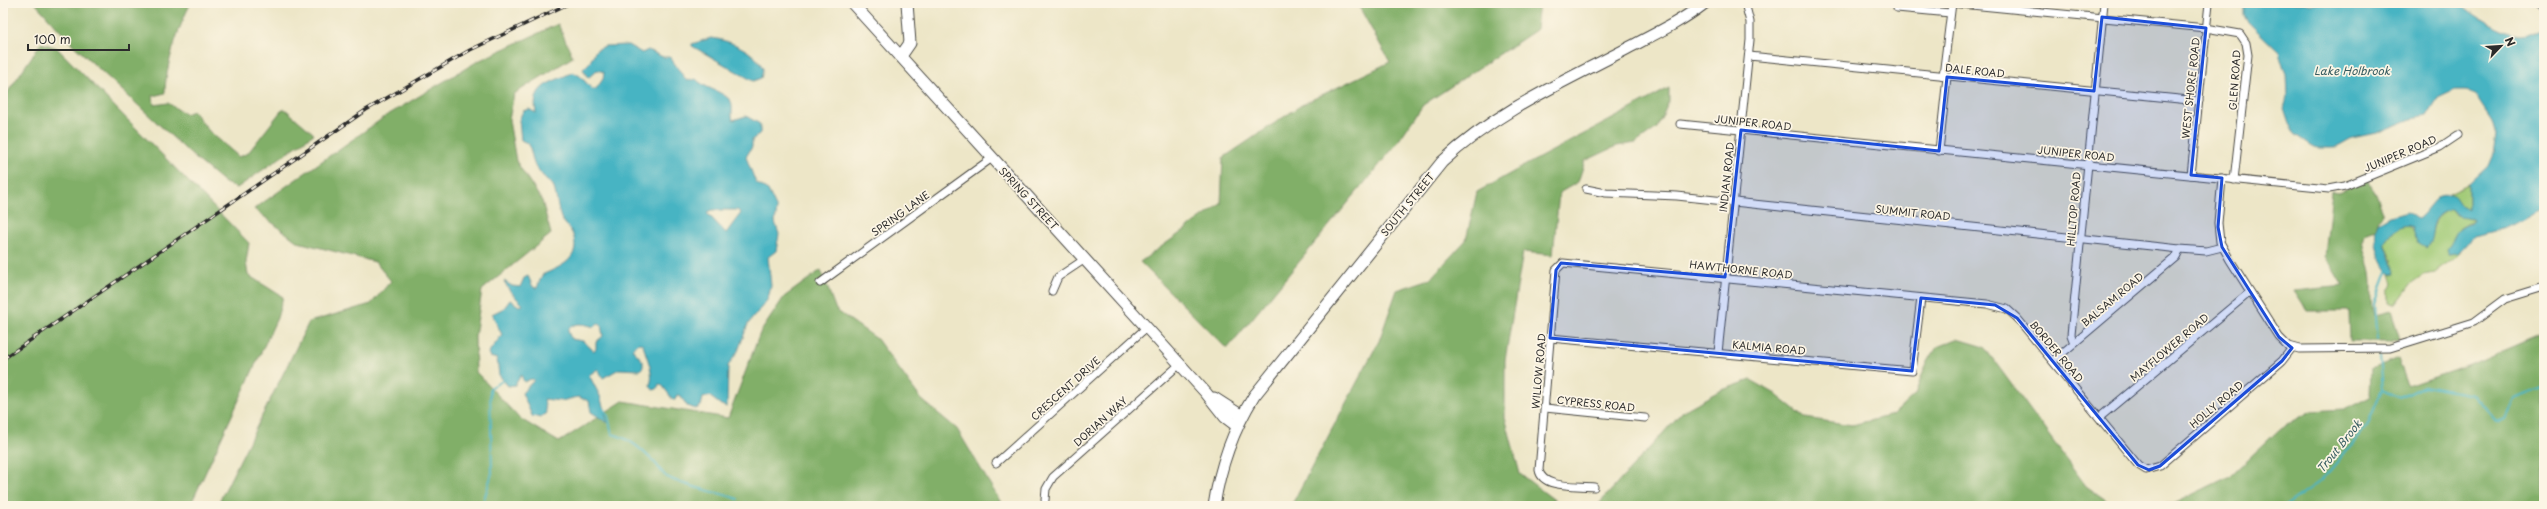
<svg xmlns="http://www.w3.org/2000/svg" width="2547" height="509" font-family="'Playpen Sans',sans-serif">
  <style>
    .green { fill: #a2cb77; stroke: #667b51 }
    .forest { fill: #81af68; stroke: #566d4a }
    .water { fill: #47b4c3; stroke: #397077; fill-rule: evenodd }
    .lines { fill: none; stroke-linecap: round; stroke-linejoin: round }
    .stream { stroke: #47b4c3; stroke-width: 2 }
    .minor-casing { stroke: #484742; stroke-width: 9 }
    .secondary-casing { stroke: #484742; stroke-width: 13 }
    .minor { stroke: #fff; stroke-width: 7 }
    .secondary { stroke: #fff; stroke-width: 11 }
    .rail-casing { stroke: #2b2b2b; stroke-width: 3.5 }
    .rail { stroke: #fcf5e5; stroke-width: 2; stroke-dasharray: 6; stroke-linecap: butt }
    .marked { fill: #1d4ed8; fill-opacity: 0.2; stroke: #1d4ed8; stroke-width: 3; stroke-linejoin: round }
    .labels { text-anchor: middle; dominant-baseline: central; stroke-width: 3.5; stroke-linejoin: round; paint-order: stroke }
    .street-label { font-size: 10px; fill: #2b2b2b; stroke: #fcf5e5 }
    .water-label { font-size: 11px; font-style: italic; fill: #355b60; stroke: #fcf5e5 }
  </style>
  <rect width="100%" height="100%" fill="#fcf5e5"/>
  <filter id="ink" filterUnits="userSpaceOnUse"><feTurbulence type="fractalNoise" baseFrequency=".025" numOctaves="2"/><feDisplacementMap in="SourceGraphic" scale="8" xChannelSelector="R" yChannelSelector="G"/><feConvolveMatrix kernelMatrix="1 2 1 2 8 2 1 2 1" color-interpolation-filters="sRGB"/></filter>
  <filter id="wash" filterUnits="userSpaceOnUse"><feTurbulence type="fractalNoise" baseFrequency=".012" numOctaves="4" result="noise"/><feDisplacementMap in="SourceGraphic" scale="16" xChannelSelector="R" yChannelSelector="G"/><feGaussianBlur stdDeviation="0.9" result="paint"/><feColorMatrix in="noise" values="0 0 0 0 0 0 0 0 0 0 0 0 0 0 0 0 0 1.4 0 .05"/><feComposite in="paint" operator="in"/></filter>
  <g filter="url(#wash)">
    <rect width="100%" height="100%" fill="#ede6c7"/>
    <!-- green -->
    <g class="green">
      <path d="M2468,184V210C2460,208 2456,198 2449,193Z"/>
      <path d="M2452,209L2456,215L2474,220L2460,228L2453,243L2446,250L2448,255L2457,254L2461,251C2454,262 2444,264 2435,273L2424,275L2411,284L2397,303L2393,305L2389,303V291L2393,283L2390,274L2394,275L2392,259L2385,243L2397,227L2407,225L2415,232L2416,238L2428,246C2434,230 2432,215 2452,209Z"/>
    </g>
    <!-- forest -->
    <g class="forest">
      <path d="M35,3H191C179,25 165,67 165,93L153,96L154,105L168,103L185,114L193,111L209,131L239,157L248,153L281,111L285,109L314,134L237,188L225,183L195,158L70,42Z"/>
      <polygon points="1357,3 1539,3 1536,30 1423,105 1395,146 1227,349 1140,262 1221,204 1223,158 1303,104 1390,62"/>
      <polygon points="558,24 573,57 514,94 509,120 516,161 542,201 551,234 482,290 475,337 476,372 519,418 559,442 623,401 728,418 760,333 784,297 821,270 836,310 877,339 921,399 957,429 1003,506 217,506 309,322 371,304 391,281 375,262 298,242 254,209 386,116 478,61"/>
      <polygon points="41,43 57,48 249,243 246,262 248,275 283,297 277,318 190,506 3,506 3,99"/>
      <path d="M1669,88V101L1657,128L1636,143L1617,146L1585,161L1578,182L1559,193L1553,255L1523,252L1505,360V417L1520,474L1557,502L1591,506H1291L1379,341L1397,290L1430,279L1466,240L1477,192C1540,156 1605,124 1669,88Z"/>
      <path d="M2368,179L2383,214L2379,218L2376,230L2365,233C2358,245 2369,259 2371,272C2374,288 2369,299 2375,315L2391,311L2400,339L2389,342H2350L2349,311H2307L2294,291L2343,286L2325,256L2332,191L2339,192Z"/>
      <polygon points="2544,333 2544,506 1597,506 1683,411 1719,391 1751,380 1774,393 1805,418 1852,425 1893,415 1915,394 1926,365 1937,347 1957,339 1984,347 2086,486 2113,505 2173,504 2230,476 2281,428 2311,411 2344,409 2370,396 2371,369 2398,358 2408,386 2467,366"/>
    </g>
    <!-- water -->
    <g class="water">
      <path d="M2244,3H2460C2470,13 2506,36 2520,35C2528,35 2536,30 2544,28V210L2505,228L2474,236L2457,254L2448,255L2446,250C2453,244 2453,233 2461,228C2466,224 2472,225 2473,219L2459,217L2452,209C2424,217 2438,236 2426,248L2419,244L2412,227C2399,221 2392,233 2385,243L2396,274H2390C2380,263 2371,238 2378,223L2390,216L2407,211L2418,219C2429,211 2435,192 2453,194L2461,206L2468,210V184L2488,165L2493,153L2496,135L2492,121L2477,98L2466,90H2455L2438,98L2427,116L2411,119L2376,133L2352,138L2334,148H2317L2311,145L2295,134L2289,124L2284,109L2287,96L2286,75L2279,52L2247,21L2244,15Z"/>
      <path d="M711,38C729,40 756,51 763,69L761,78L753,81L692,46V44Z"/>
      <path d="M628,45L642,53L648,50L663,57H670L687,81L696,79C705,89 720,90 729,99C735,104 730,114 733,120L746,116L760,124V133L752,140V147L746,157L756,183L768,190L777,209L775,222L779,234L776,251L768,257L771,286L768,299L748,324L738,351L728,366L727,407L721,405L709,396L703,398L701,406L696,409L687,406L680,395H677L675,400H673L662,385L659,384L657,389L653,390L650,385C655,372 646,358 643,344L639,343L632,349L643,361V367L640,370L619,369L603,378L598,369L589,375L600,396L608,423L591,412L589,401L578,397L561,401L544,399L546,413L541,418L532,416L522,393L534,380L531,379L524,382L521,375L515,385L508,386L499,375L497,359L490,357L488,353L502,335L492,314L504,308L510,300L519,306L523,305L509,290L504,281L512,286L520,287L524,278L528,276L533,287L537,288L542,275C559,267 582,260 573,235C570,227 564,224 561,218C557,208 557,195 553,185L546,180L534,164L529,144L521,140L519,120L523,111L529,109L536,113C531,84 550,84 573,72L580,76L592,89H596L603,79L604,72L597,70L588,78L583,69L590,62L596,50L605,46ZM711,210H737L741,213L726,233L707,213ZM598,323L601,325L603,336L596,342V349L594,351L583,341L571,339L568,331C572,321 585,324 594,327Z"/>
    </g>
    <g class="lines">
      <!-- stream -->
      <g class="stream">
        <polyline points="2378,340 2375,304 2388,269"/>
        <polyline points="2382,390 2400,398 2425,386 2473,395 2496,421 2505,418 2514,399 2544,388"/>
        <path d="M602,407L608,416L612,434C630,438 642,450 655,463C659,467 662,474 667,477C689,488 715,491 738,499"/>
        <polyline points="746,503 751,506"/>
        <polyline points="482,506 492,473 490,388 504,380"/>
        <polyline points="2285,506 2322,480 2367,426 2382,390 2379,356"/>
      </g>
    </g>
  </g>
  <g filter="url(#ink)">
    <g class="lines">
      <defs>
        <g id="minor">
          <polyline points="1951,3 2206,28 2240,34 2246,43 2248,55 2234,180"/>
          <polyline points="2538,3 2544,6"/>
          <polyline points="1897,8 1950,13"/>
          <polyline points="1749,56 2199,101"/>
          <polyline points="1943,76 1952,3"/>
          <polyline points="1680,124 2329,189 2345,186 2440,147 2458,135"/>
          <polyline points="1939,151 1947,77"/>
          <polyline points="2191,175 2209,3"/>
          <polyline points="2222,178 2218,223 2220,242 2230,260 2279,337 2288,346 2299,349 2390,348 2474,322 2505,299 2544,287"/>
          <polyline points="1586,189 1606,193 1677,196 2180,249 2206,251 2222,247"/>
          <polyline points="820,283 992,158"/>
          <polyline points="1052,291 1058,277 1085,259"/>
          <polyline points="1550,338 1912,371 1921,298"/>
          <polyline points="2074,343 2071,335 2104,3"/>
          <polyline points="1718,353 1750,40 1750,22 1745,3"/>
          <polyline points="2053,361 2176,257 2180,249"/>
          <polyline points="1545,408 1645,418"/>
          <polyline points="2100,417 2250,292"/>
          <polyline points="996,463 1147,327"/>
          <path d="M1594,487C1578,485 1542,489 1539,470L1556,270L1563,263L1987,304L2007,309L2017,318L2138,465L2146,470L2160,466L2282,361L2292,348"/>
          <polyline points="1045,500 1046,489 1053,477 1180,364"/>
        </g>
        <g id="secondary">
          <polyline points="852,3 1206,393 1225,417 1237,426"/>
          <polyline points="901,56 910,43 907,3"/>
          <polyline points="1214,398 1242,416"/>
          <path d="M1214,506C1220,466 1233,430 1254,396L1442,162C1497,110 1568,80 1634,45C1659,32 1683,20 1705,3"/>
        </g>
      </defs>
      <!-- minor casing -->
      <use href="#minor" class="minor-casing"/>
      <!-- secondary casing -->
      <use href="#secondary" class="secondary-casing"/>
      <!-- minor -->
      <use href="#minor" class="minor"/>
      <!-- secondary -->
      <use href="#secondary" class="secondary"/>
      <defs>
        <polyline id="rail" points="3,359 366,110 470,50 570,3"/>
      </defs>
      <!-- rail casing -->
      <use href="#rail" class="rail-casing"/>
      <!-- rail -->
      <use href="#rail" class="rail"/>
    </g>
  </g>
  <!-- marked area -->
  <path class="marked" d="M2102,17L2206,28L2191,175L2222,178L2218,227L2222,247L2279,337L2292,348L2282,361L2160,466L2149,470L2138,465L2017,318L1995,305L1921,298L1912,371L1550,338L1556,270L1561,263L1725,277L1741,130L1939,151L1947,77L2094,91Z"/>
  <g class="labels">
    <!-- street labels -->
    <g class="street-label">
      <text transform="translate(1975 70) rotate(6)">DALE ROAD</text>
      <text transform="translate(2234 80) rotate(-86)">GLEN ROAD</text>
      <text transform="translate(2190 88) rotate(-84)">WEST SHORE ROAD</text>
      <text transform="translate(1753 122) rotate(6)">JUNIPER ROAD</text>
      <text transform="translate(2076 153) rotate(6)">JUNIPER ROAD</text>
      <text transform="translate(2400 153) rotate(-23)">JUNIPER ROAD</text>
      <text transform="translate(1726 177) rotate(-84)">INDIAN ROAD</text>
      <text transform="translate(1029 198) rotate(47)">SPRING STREET</text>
      <text transform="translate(1407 204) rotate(-51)">SOUTH STREET</text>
      <text transform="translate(2073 209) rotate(-85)">HILLTOP ROAD</text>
      <text transform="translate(1913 212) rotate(6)">SUMMIT ROAD</text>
      <text transform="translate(900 213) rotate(-36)">SPRING LANE</text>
      <text transform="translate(1741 269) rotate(6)">HAWTHORNE ROAD</text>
      <text transform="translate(2112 299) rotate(-40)">BALSAM ROAD</text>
      <text transform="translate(1769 347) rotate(5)">KALMIA ROAD</text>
      <text transform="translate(2169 347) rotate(-40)">MAYFLOWER ROAD</text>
      <text transform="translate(2057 351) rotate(50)">BORDER ROAD</text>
      <text transform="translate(1538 371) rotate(-85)">WILLOW ROAD</text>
      <text transform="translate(1065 388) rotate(-42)">CRESCENT DRIVE</text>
      <text transform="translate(1596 403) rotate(6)">CYPRESS ROAD</text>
      <text transform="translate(2216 404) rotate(-40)">HOLLY ROAD</text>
      <text transform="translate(1100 421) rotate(-42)">DORIAN WAY</text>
    </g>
    <!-- water labels -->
    <g class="water-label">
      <text x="2352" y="70">Lake Holbrook</text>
      <text transform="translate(2339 446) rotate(-51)">Trout Brook</text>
    </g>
  </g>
  <!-- margin -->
  <rect width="2547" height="509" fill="none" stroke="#fcf5e5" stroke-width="16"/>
  <!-- north arrow -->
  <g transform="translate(2501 46) rotate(65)" stroke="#fcf5e5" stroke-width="3" paint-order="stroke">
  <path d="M0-3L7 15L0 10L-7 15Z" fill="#2b2b2b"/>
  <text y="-6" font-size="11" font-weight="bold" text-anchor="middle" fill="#2b2b2b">N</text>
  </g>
  <!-- scale -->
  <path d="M28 44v6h101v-6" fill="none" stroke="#2b2b2b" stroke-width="2"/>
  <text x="34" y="44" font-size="12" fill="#2b2b2b" stroke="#fcf5e5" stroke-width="3" paint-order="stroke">100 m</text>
</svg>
